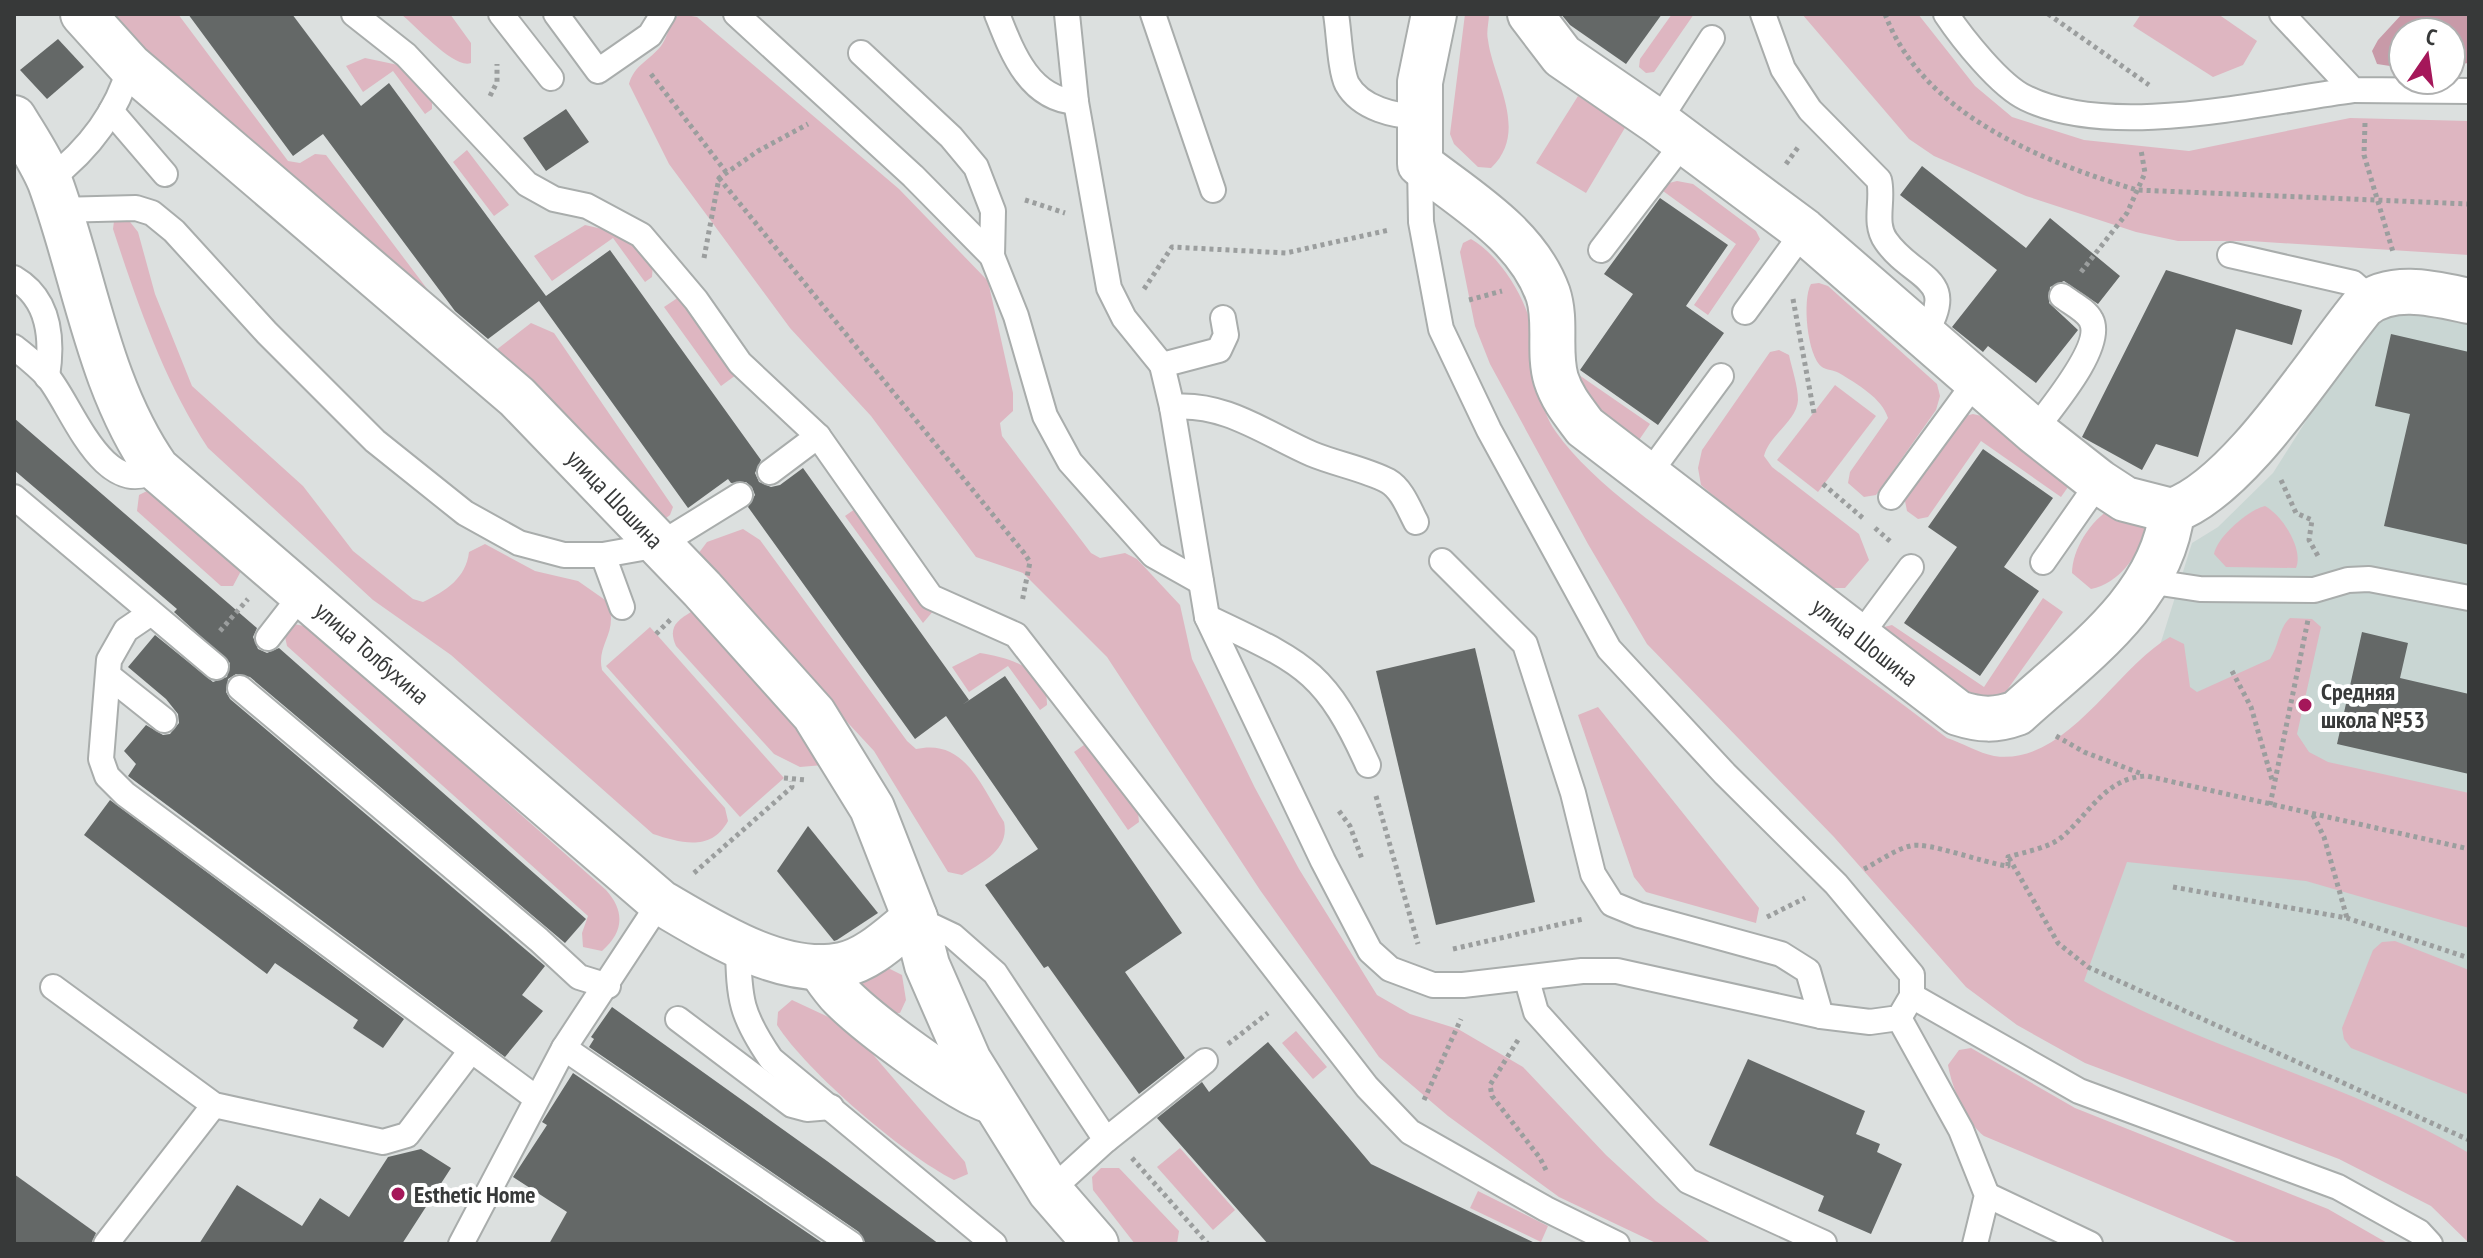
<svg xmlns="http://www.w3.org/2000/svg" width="2483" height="1258" font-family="'PT Sans Narrow',sans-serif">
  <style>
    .built { fill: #c9d6d3 }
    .green { fill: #deb6c1 }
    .forest { fill: #c89aa8 }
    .building { fill: #646867 }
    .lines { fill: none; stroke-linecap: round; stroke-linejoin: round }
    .service-casing { stroke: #a9adac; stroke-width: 28 }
    .minor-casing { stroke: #a9adac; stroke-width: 48 }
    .path { stroke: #9b9e9e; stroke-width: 5; stroke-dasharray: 4 4; stroke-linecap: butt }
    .service { stroke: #fff; stroke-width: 24 }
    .minor { stroke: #fff; stroke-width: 44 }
    .poi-dot { fill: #a5175a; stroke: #fff; stroke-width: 3 }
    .labels { text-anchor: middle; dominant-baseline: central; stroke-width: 8; stroke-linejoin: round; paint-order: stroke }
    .street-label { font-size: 24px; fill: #373939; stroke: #fff }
    .poi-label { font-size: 24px; font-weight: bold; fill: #373939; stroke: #fff; text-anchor: start }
  </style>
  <rect width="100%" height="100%" fill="#dce0df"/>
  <!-- built -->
  <polygon class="built" points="2381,313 2469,315 2469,1187 2026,979 2161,642 2192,543 2218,527 2273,473 2368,323"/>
  <!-- green -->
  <g class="green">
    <polygon points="103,14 178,14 288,161 300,163 315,154 326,155 468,343 491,354 531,323 554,333 673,507 670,515 654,527"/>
    <path d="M401,14H450L471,43V63C455,70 416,26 401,14Z"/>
    <path d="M680,14L697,17L899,189L988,281L1013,393V411L1000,423L1002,436L1091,553L1100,558L1125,553L1137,559L1180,605L1192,659L1255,788L1299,869L1377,995L1410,1014L1458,1029L1523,1067L1606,1155L1656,1201L1712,1244H1658L1559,1197L1448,1116L1379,1057L1260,890L1107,657L1023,573L976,557L871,416L790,328L669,164L629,84C634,65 650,60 661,46C670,34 667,23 680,14Z"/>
    <path d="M1465,14H1489C1489,22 1486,32 1488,40C1493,80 1530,131 1491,168L1478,167L1454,144L1450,134Z"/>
    <polygon points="1672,14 1694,14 1654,72 1646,73 1639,67 1640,59"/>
    <polygon points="1802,14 1918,14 1975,86 2012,117 2084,140 2189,151 2350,118 2469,121 2469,255 2250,241 2178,241 2136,232 2026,196 1934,156 1909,139"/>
    <polygon points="2141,14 2218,14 2257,41 2243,65 2213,77 2133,26"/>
    <polygon points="365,58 403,66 432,95 432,109 425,114 393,71 363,92 346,66"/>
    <polygon points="1578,96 1626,126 1586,193 1536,163"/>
    <polygon points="467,150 509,205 494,216 453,162"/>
    <polygon points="1677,181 1693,184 1756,231 1760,239 1708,315 1694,305 1736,244 1663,191 1665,184"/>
    <path d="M127,218L138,232L155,294L192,386L303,486L353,551L413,599L423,602C446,591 466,578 469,552L485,544L535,571L578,581L608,602C619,634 596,643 602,670L725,808L728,821C711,852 681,843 653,834L451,655L373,600L208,448C164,381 138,305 113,229L114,221Z"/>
    <polygon points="585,225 624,234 653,263 652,277 645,282 613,238 552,281 534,256"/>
    <path d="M1471,239C1503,258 1529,303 1534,339C1539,372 1536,404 1556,432C1592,484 1676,540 1727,577C1801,630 1875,683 1947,738C1962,743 1979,753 1994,756C2066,767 2116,667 2170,637L2184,644L2190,687L2197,692L2270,659C2279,646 2279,627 2290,618L2312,619L2321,627L2297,734L2309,752L2328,762L2469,793V928L2306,881L2127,862L2084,981C2206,1050 2347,1082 2469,1153V1243L2431,1206L2339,1159L2085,1063L2017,1025L1966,987L1834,837L1647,644L1588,544L1490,364L1475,326L1460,252L1463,243Z"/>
    <path d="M1819,283L1828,286L1937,384L1940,396L1936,410L1876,495L1864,497L1848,483L1850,472L1888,418C1882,398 1857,384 1839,373C1834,370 1826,370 1822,367C1807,356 1802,299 1811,284Z"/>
    <polygon points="679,297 736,375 721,386 664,307"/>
    <path d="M1779,350L1789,355C1792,369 1798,386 1798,400C1797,421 1769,435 1764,456L1772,467L1859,534L1869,560L1845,588H1821L1701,485L1698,468L1702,450L1770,352Z"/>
    <polygon points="1579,375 1650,424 1639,440 1585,399 1575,376"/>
    <polygon points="1835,385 1876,416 1818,492 1777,460"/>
    <polygon points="1973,414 1990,418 2075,477 2061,497 1981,441 1928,517 1918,519 1907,511 1905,501 1961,417"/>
    <polygon points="149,490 239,561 241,571 233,586 221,586 137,511 139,495"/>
    <path d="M2118,505L2137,513L2146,532C2136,558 2119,583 2091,589L2072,573C2072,547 2095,514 2118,505Z"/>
    <path d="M2265,506C2282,515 2304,549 2296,568L2226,567L2214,554C2217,537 2248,510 2265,506Z"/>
    <polygon points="855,509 934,610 923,623 845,516"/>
    <path d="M743,529L760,540L907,741L916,749C965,738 981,786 1004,822C1010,850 982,862 962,875L948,872L874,751L695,558L707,542Z"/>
    <polygon points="2043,598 2063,612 2002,697 1978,701 1881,633 1884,627 1892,625 1984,687"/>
    <path d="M691,612L700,613L825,753L823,765L800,767L774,754L676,646C668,628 676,621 691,612Z"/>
    <path d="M294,624L309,627L606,890C625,911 624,932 602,951L583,947L582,933L588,916L287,646L284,632Z"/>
    <polygon points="650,627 784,778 740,817 606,666"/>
    <path d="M980,653C1011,658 1048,669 1047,705L1040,710L1008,666L969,692L952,667Z"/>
    <polygon points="1598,707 1759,908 1756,923 1646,892 1634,877 1578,715"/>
    <polygon points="1084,745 1095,748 1138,812 1139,822 1128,830 1074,752"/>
    <polygon points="2395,941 2469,970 2469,1095 2351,1048 2344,1039 2342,1028 2373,950 2382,942"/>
    <polygon points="886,967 902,975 906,1000 900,1013 891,1013 855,979"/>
    <path d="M792,1000L837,1021L858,1037L965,1162L968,1174L954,1180C904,1155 807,1072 777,1025L778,1012Z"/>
    <polygon points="1296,1031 1327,1067 1313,1079 1282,1043"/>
    <path d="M1971,1048L2075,1108L2328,1209L2389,1244H2241L1984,1136C1966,1122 1952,1088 1948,1065L1959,1050Z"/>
    <polygon points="1180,1148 1235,1210 1213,1230 1157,1167"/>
    <polygon points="1101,1168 1119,1168 1179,1231 1177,1244 1135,1244 1093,1190 1092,1177"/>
    <polygon points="1478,1191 1548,1226 1541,1242 1470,1208"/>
  </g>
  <!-- forest -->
  <polygon class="forest" points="2402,14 2469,14 2469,63 2451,65 2451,32 2403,32 2403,68 2377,64 2372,51 2378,40"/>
  <!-- building -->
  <g class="building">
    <polygon points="188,14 292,14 361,106 389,83 546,296 610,250 761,460 755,473 759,482 771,487 780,485 803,468 969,700 962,705 1005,676 1182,933 1125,972 1185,1058 1139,1094 1048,966 1044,968 985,885 1038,849 946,716 915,739 748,507 755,495 752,487 746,482 731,483 728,479 688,508 539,301 488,339 455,311 323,134 293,156"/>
    <polygon points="1561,14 1662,14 1626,64 1570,25"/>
    <polygon points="58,39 84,67 47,99 20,70"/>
    <polygon points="566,109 589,142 546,171 523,138"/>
    <polygon points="1922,166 2026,248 2050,218 2120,276 2098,304 2064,281 2050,287 2049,303 2078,330 2036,383 1988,346 1983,352 1952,327 1997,270 1900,195"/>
    <polygon points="1660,198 1728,245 1686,306 1724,333 1658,425 1580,370 1633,294 1604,274"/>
    <polygon points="2166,270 2302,310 2292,345 2236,329 2198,457 2156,444 2142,470 2082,437"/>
    <polygon points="2391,334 2469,352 2469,545 2384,526 2410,414 2375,406"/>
    <polygon points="14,418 257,628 253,637 258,649 267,653 279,648 586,919 565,943 250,677 236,674 228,679 226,692 230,699 545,966 522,995 543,1011 505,1057 128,776 136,764 124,751 146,725 163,735 170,734 179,723 178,714 166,699 128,667 155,635 213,682 227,677 230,663 174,612 177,609 14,470"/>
    <polygon points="1983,449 2053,498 2004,567 2039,591 1980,676 1904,623 1957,547 1928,527"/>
    <polygon points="2362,632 2408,643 2400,678 2469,694 2469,774 2337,744"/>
    <polygon points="1475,648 1535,902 1436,925 1376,671"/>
    <polygon points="110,800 404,1019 383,1048 353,1028 358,1020 275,963 267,974 84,835"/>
    <polygon points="808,826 878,913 837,940 834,941 777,871"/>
    <polygon points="612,1007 827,1161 939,1244 866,1244 859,1232 589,1047 594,1039 591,1037"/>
    <polygon points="1268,1042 1371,1164 1537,1244 1268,1244 1157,1118 1202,1082 1209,1092"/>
    <polygon points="1748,1059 1865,1111 1856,1134 1880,1144 1877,1152 1902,1164 1871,1234 1818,1211 1824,1196 1709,1145"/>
    <polygon points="573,1073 824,1244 549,1244 567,1212 513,1177 547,1125 542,1122"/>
    <polygon points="421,1149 451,1168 402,1244 199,1244 237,1185 302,1226 320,1198 349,1217 388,1157"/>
    <polygon points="14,1174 96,1233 91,1244 14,1244"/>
  </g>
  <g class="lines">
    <defs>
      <g id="service">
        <polyline points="354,14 406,55 527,184 554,199 587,206 641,235 696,300 740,363 818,436 770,472"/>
        <polyline points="501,14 551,78"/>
        <polyline points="556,14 598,71 650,35 663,14"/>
        <polyline points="736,14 913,176 992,256 1016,316 1045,416 1070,462 1153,555 1201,582"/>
        <path d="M997,14C1012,52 1029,99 1076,102"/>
        <polyline points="1067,14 1076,102 1109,288 1124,318 1162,365 1219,350 1226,335 1223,318"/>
        <polyline points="1153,14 1213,190"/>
        <path d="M1336,14C1339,31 1340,70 1347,84C1361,109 1395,116 1420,117"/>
        <path d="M1763,14L1783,69L1810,110L1879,180C1884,200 1873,223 1886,241C1913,280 1961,277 1924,335"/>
        <path d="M1946,14C1962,38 2000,86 2026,98C2112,140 2261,102 2353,90"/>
        <polyline points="2282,14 2353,90 2469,91"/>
        <polyline points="861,53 951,137 976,167 993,211 992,256"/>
        <polyline points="111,111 165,174"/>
        <polyline points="1658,122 1712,38"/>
        <path d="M49,180C87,151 117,113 130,66"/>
        <polyline points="58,210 136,208 152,213 174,231 267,333 375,441 465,513 519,543 564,555 603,555 659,545 740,495"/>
        <polyline points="1601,250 1684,142"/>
        <polyline points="2230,255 2353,283 2371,299"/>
        <path d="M14,278C50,299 53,339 47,377"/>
        <polyline points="1745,312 1804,231"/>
        <path d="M14,347C25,356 37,365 47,376C71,403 103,503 157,469"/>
        <polyline points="1162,365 1172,407 1207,617 1323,861 1370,951 1390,969 1433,985 1463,985 1582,971 1617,971 1821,1016 1870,1022 1899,1018 1912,996 1912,975 1836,884 1725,774 1609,649 1489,430 1441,329 1421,222 1420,164"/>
        <path d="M1172,407C1225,402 1266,434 1312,454C1336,464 1365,469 1388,481C1402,489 1409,509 1416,522"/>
        <path d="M2034,431C2050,409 2105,346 2091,320C2086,310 2071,303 2062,296"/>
        <polyline points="818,436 931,597 1016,635 1367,1087 1410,1132 1546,1209 1617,1244"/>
        <polyline points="1648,475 1721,376"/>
        <polyline points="14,497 216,667"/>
        <polyline points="1891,497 1976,381"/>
        <polyline points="603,555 622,607"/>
        <polyline points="1442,561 1525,644 1573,793 1593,874 1612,904 1639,915 1781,954 1808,971 1821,1016"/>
        <polyline points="2043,562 2099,482"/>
        <polyline points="2147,581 2200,589 2314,590 2348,580 2369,579 2469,598"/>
        <polyline points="151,613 126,630 109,660 101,759 107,776 125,794 536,1098"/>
        <path d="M1207,617C1300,662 1324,667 1368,765"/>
        <polyline points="1859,637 1911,567"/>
        <polyline points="268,638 303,593"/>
        <polyline points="110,677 164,720"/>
        <polyline points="240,688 539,940 579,977 608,986"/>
        <polyline points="915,918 953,936 995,973 1106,1140 1050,1191"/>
        <path d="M738,947C739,1000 741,1015 771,1059L994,1244"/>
        <polyline points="1527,980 1536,1012 1688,1181 1824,1243"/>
        <polyline points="53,987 214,1105 383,1142 407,1135 470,1052"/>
        <polyline points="1912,996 2079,1091 2338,1187 2419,1232 2430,1244"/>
        <polyline points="1899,1018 1961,1130 1987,1195 1975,1244"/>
        <polyline points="678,1019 792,1105 807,1109 831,1107"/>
        <polyline points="564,1048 851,1244"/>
        <polyline points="1106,1140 1205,1061"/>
        <polyline points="1987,1195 2090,1244"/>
        <polyline points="106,1244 214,1105"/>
        <polyline points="461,1244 564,1048 660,902"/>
      </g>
      <g id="minor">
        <polyline points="83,14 130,66 517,397 702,589 814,714 872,808 915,918 927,965 969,1061 1050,1191 1096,1244"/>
        <path d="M1434,14L1420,82V164C1466,200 1527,235 1548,294C1557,321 1548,352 1556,379C1562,398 1573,411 1585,427L1958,713C1980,720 1995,721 2017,713C2078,657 2162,600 2172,511C2239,488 2317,362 2363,306C2392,282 2436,294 2469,301"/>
        <polyline points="1530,14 1562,56 1658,122 1804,231 2034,431 2099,482 2125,499 2172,511"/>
        <path d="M14,118C26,138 41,160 50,182C85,277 98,385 157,469L660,902C710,931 782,978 842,965C870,959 893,935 915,918"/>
        <path d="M819,967C826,977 833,988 842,997C869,1024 957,1090 991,1101"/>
      </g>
    </defs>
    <!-- service casing -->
    <use href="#service" class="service-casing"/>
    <!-- minor casing -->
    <use href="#minor" class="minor-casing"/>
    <!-- path -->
    <g class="path">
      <path d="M1885,14C1922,114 2043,162 2137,190L2469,204"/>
      <polyline points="2048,14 2149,85"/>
      <polyline points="651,74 726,172"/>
      <polyline points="490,96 497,82 497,64"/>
      <polyline points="2365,123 2364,155 2393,252"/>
      <polyline points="1786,164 1799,146"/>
      <polyline points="719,178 1024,553 1030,562 1022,602"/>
      <polyline points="1025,200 1065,213"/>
      <polyline points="704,258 719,178 758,151 808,124"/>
      <polyline points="2081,272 2127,213 2145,173 2141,150"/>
      <polyline points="1144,289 1172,247 1286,253 1389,230"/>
      <polyline points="1793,299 1814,413"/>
      <polyline points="1469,300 1502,291"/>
      <polyline points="2281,480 2296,513 2312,520 2309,540 2318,556"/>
      <polyline points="1823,484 1864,519"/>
      <polyline points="1875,528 1892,543"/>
      <polyline points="220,631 248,599"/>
      <polyline points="656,634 672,618"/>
      <polyline points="2232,671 2251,707 2273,783"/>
      <polyline points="2056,736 2084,752 2142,774"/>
      <polyline points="784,778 806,780"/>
      <polyline points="1376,796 1418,944"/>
      <polyline points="2270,805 2308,620"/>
      <polyline points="1339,811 1350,826 1362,859"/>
      <polyline points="2313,815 2324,837 2347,918"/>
      <polyline points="2009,858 2058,943 2088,967 2469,1140"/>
      <path d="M1864,869C1878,862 1894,850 1910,846C1927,841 1983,863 2008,866V857C2024,852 2049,848 2062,837C2090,813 2106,777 2147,776L2469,849"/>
      <polyline points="694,873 792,787 791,781"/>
      <polyline points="2173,887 2347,918 2469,958"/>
      <polyline points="1767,917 1805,898"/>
      <polyline points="1453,949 1583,919"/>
      <polyline points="1518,1040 1490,1085 1492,1096 1540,1158 1547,1172"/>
      <polyline points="1228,1044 1268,1013"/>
      <polyline points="1424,1100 1461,1019"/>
      <polyline points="1132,1158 1208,1244"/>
    </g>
    <!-- service -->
    <use href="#service" class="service"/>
    <!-- minor -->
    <use href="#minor" class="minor"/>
  </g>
  <!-- markers -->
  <g class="poi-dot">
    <circle cx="2305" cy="705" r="8"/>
    <circle cx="398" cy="1194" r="8"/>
  </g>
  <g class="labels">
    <!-- street labels -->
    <g class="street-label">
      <text transform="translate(615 499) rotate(46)">улица Шошина</text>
      <text transform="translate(1865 642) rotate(38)">улица Шошина</text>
      <text transform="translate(372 653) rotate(41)">улица Толбухина</text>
    </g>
    <!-- poi labels -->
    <g class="poi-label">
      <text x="2321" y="691">Средняя<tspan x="2321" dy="28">школа №53</tspan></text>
      <text x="414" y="1194">Esthetic Home</text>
    </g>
  </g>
  <!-- border -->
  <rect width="2483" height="1258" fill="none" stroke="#373939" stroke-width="32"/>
  <!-- north arrow -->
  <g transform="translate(2427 56) rotate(13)"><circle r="38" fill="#ffffff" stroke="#afb0b0" stroke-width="2"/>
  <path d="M0-6L14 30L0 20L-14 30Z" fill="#a5175a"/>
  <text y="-12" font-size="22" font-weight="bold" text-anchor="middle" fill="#373939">С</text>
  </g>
</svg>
